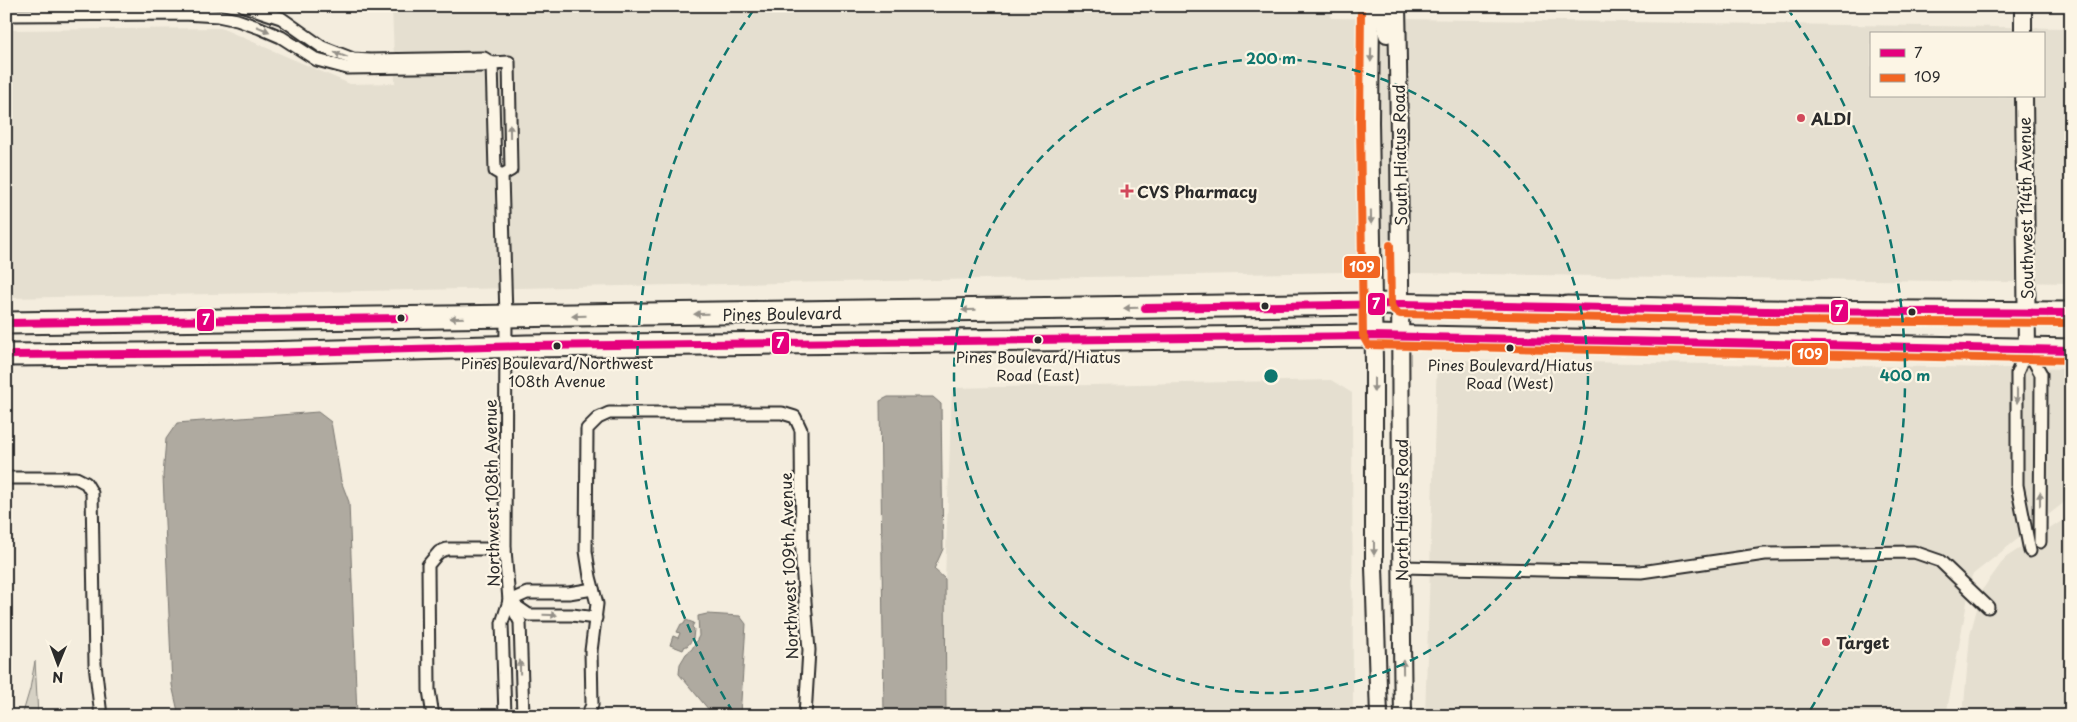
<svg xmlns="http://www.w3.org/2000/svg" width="2077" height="722" font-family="'Playpen Sans',sans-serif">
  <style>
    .built { fill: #e5dfd0; fill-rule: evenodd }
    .green { fill: #d6d1c4; stroke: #807e78 }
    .water { fill: #afaaa0; stroke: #7a7771 }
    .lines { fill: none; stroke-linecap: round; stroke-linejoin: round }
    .street-casing { stroke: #2b2b2b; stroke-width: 15 }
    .secondary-casing { stroke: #2b2b2b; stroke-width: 20 }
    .highway-casing { stroke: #2b2b2b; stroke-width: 25 }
    .street { stroke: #fcf5e5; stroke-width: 11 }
    .secondary { stroke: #fcf5e5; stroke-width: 16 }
    .highway { stroke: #fcf5e5; stroke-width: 21 }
    .bus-1-casing { stroke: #fcf5e5; stroke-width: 11 }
    .bus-2-casing { stroke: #fcf5e5; stroke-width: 11 }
    .bus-1 { stroke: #e5007d; stroke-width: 8 }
    .bus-2 { stroke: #f26522; stroke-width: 8 }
    .oneway { fill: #949088 }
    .ring { fill: none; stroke: #0f766e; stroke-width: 2.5; stroke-dasharray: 9 6 }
    .poi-dot { fill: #d1495b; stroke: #fcf5e5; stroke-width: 2 }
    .bus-dot { fill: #2b2b2b; stroke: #fcf5e5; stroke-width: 2 }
    .labels { text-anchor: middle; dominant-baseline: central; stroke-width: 4.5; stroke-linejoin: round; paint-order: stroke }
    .bus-label { font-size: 15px; fill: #2b2b2b; stroke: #fcf5e5 }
    .poi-label { font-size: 16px; font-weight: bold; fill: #2b2b2b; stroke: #fcf5e5; text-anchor: start }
    .street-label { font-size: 16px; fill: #2b2b2b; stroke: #fcf5e5 }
    .centre { fill: #0f766e; stroke: #fcf5e5; stroke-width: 2.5 }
    .ring-label { font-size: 15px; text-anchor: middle; font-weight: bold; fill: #0f766e; stroke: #fcf5e5; stroke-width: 4.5; stroke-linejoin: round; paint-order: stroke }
    .line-badge { stroke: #fcf5e5; stroke-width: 2 }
    .badge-label { font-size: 14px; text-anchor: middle; font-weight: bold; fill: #fff }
  </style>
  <rect width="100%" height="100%" fill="#f4edde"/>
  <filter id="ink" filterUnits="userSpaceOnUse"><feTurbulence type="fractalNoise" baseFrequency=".02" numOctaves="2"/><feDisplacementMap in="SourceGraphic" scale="10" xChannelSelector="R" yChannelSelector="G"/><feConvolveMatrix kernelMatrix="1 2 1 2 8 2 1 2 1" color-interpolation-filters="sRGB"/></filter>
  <g filter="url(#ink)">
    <!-- built -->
    <g class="built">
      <path d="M392,6H1331V18L2071,28V283L1343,272L6,298V30L221,28L350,84L395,83ZM1871,34H2043V96H1871Z"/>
      <polygon points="1437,360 2071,369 2071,497 1972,575 1946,716 1425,716"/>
      <polygon points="1331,380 1352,393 1353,716 943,716 945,579 952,388"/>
      <polygon points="2071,515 2071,716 1963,716 1970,635 1982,590 2005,558"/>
    </g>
    <!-- green -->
    <polygon class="green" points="35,661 38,716 22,716 30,689"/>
    <!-- water -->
    <g class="water">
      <polygon points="888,397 933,397 941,404 943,549 934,569 945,579 946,716 884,716 880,401"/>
      <polygon points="318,412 331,422 341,481 349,502 357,716 179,716 172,685 163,476 166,439 177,423"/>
      <polygon points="707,614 740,616 746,624 740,716 714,716 679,674 680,664 686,654 692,649 699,636 698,616"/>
      <polygon points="686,620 694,623 692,627 694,629 693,639 687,646 685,646 683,650 670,645 673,636 678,638 680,633 677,632 681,624 684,624"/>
    </g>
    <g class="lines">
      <defs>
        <g id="street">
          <polyline points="244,6 281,18 322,47 353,59 370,60 484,58 492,63"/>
          <polyline points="6,15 184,14 218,16 237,20 260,28 281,37 317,60 347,68 483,66 492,63 509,62 511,170 502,175"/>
          <polyline points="492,63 495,171 502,175"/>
          <polyline points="502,175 506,317 505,549 509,601 520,622 523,716"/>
          <polyline points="2027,349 2017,373 2017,485 2030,551"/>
          <polyline points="2027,349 2041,374 2040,542"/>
          <polyline points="6,478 76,478 86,483 92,493 95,664 101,716"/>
          <polyline points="1401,567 1641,572 1765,554 1914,552 1940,561 1988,607"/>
          <polyline points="509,601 527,593 569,593 593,589"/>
          <polyline points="510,602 529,615 572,615 596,618"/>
          <polyline points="433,716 429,690 428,565 439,552 447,549 505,549"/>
          <polyline points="505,716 502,623 509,601"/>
          <polyline points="587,716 592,705 591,651 597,604 590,577 586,551 587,429 598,418 609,413 782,413 795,417 801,430 802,565 809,650 805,716"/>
        </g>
        <g id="secondary">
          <polyline points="1371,6 1370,122 1374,361 1374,567 1379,716"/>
          <polyline points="1384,6 1387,34"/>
          <path d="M1397,6C1402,243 1399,479 1403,716"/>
          <polyline points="2023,6 2023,34"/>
          <polyline points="2024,96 2027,349"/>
        </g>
        <g id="highway">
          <polyline points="1567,307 1766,311 2071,313"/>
          <polyline points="6,323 1372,304 1557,307"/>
          <polyline points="6,355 261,353 527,346 1373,336 2071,350"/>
        </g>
      </defs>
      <!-- street casing -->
      <use href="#street" class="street-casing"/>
      <!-- secondary casing -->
      <use href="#secondary" class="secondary-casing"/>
      <!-- highway casing -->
      <use href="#highway" class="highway-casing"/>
      <!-- street -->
      <use href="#street" class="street"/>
      <!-- secondary -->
      <use href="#secondary" class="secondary"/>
      <!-- highway -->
      <use href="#highway" class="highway"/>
      <defs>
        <g id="bus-1">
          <polyline points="1145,308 1401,304 1766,311 2071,313"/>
          <polyline points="6,323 405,318"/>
          <polyline points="6,355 261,353 527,346 1373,336 2071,350"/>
        </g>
        <g id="bus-2">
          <polyline points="1361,6 1360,122 1363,336 1368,345 2071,360"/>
          <polyline points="1390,245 1391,305 1394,311 1400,314 1766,321 2071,323"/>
        </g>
      </defs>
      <!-- bus-1 casing -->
      <use href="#bus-1" class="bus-1-casing"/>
      <!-- bus-2 casing -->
      <use href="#bus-2" class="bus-2-casing"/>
      <!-- bus-1 -->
      <use href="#bus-1" class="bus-1"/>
      <!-- bus-2 -->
      <use href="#bus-2" class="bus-2"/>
    </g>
    <!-- one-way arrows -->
    <defs><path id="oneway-solid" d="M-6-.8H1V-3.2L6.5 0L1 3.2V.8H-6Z" transform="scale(1.25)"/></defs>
    <g class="oneway">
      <use href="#oneway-solid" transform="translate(263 29) rotate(23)"/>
      <use href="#oneway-solid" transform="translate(341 55) rotate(-159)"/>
      <use href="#oneway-solid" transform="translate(1371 55) rotate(91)"/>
      <use href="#oneway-solid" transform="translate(510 131) rotate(-91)"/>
      <use href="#oneway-solid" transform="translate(1371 217) rotate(89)"/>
      <use href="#oneway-solid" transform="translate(1131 308) rotate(179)"/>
      <use href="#oneway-solid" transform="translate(969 310) rotate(179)"/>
      <use href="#oneway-solid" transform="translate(701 314) rotate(179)"/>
      <use href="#oneway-solid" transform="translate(579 316) rotate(179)"/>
      <use href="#oneway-solid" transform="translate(457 318) rotate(179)"/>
      <use href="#oneway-solid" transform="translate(1374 385) rotate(90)"/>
      <use href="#oneway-solid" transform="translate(2017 396) rotate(90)"/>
      <use href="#oneway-solid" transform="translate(2040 499) rotate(-90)"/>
      <use href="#oneway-solid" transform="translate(1374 548) rotate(90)"/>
      <use href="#oneway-solid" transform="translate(550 615) rotate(1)"/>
      <use href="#oneway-solid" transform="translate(520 667) rotate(-91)"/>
      <use href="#oneway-solid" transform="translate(1403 667) rotate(-91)"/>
    </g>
  </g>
  <!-- distance rings -->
  <g class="ring">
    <circle cx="1271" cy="376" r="317"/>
    <path d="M733 712A634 634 0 0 1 755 8M1787 8A634 634 0 0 1 1809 712"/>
  </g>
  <!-- markers -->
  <g class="poi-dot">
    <circle cx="1801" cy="118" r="5"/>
    <path d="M1124.5 183.5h5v5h5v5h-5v5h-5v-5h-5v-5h5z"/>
    <circle cx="1826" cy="642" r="5"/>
  </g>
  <g class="bus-dot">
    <circle cx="1265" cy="306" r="4.5"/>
    <circle cx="1912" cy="312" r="4.5"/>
    <circle cx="401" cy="318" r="4.5"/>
    <circle cx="1038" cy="340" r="4.5"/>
    <circle cx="557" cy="346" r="4.5"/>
    <circle cx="1510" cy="348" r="4.5"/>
  </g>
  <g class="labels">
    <!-- bus labels -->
    <g class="bus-label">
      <text x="1038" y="356">Pines Boulevard/Hiatus<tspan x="1038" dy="18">Road (East)</tspan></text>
      <text x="557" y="362">Pines Boulevard/Northwest<tspan x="557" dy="18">108th Avenue</tspan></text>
      <text x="1510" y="364">Pines Boulevard/Hiatus<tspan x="1510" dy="18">Road (West)</tspan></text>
    </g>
    <!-- poi labels -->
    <g class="poi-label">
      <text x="1811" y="118">ALDI</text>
      <text x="1137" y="191">CVS Pharmacy</text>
      <text x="1836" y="642">Target</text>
    </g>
    <!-- street labels -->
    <g class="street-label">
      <text transform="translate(1399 155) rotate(-91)">South Hiatus Road</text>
      <text transform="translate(2025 208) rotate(-91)">Southwest 114th Avenue</text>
      <text transform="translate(782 313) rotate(-1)">Pines Boulevard</text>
      <text transform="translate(491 493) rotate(-91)">Northwest 108th Avenue</text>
      <text transform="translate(1401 510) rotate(-90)">North Hiatus Road</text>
      <text transform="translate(788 566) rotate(-92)">Northwest 109th Avenue</text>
    </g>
  </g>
  <circle cx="1271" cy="376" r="8" class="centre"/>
  <g class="ring-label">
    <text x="1271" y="64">200 m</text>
    <text x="1905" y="381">400 m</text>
  </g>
  <g class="line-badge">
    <rect x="1343" y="255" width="38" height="24" rx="5" fill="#f26522"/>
    <rect x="1367" y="292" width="19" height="24" rx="5" fill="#e5007d"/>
    <rect x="1830" y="299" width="19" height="24" rx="5" fill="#e5007d"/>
    <rect x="196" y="308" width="19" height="24" rx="5" fill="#e5007d"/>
    <rect x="771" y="331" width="19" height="24" rx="5" fill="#e5007d"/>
    <rect x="1791" y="342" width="38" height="24" rx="5" fill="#f26522"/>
  </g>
  <g class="badge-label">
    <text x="1362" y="272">109</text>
    <text x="1376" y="309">7</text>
    <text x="1839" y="316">7</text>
    <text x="206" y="325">7</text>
    <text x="780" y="348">7</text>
    <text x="1810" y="359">109</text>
  </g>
  <!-- margin -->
  <rect width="2077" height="722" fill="none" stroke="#fcf5e5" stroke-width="25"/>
  <rect x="12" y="12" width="2052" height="697" fill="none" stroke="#2b2b2b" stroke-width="2" filter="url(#ink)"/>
  <!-- legend -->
  <rect x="1870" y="32" width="175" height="65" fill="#fcf5e5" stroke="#a8a49b"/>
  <rect x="1880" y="49" width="25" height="8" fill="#e5007d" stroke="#a8a49b"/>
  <text x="1914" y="58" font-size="15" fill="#2b2b2b">7</text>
  <rect x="1880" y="74" width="25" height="8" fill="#f26522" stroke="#a8a49b"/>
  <text x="1914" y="82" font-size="15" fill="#2b2b2b">109</text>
  <!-- north arrow -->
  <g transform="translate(58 664) rotate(181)" stroke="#fcf5e5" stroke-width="4" paint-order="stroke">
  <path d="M0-4L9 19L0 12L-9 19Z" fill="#2b2b2b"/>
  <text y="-8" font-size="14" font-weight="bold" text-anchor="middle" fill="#2b2b2b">N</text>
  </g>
</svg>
